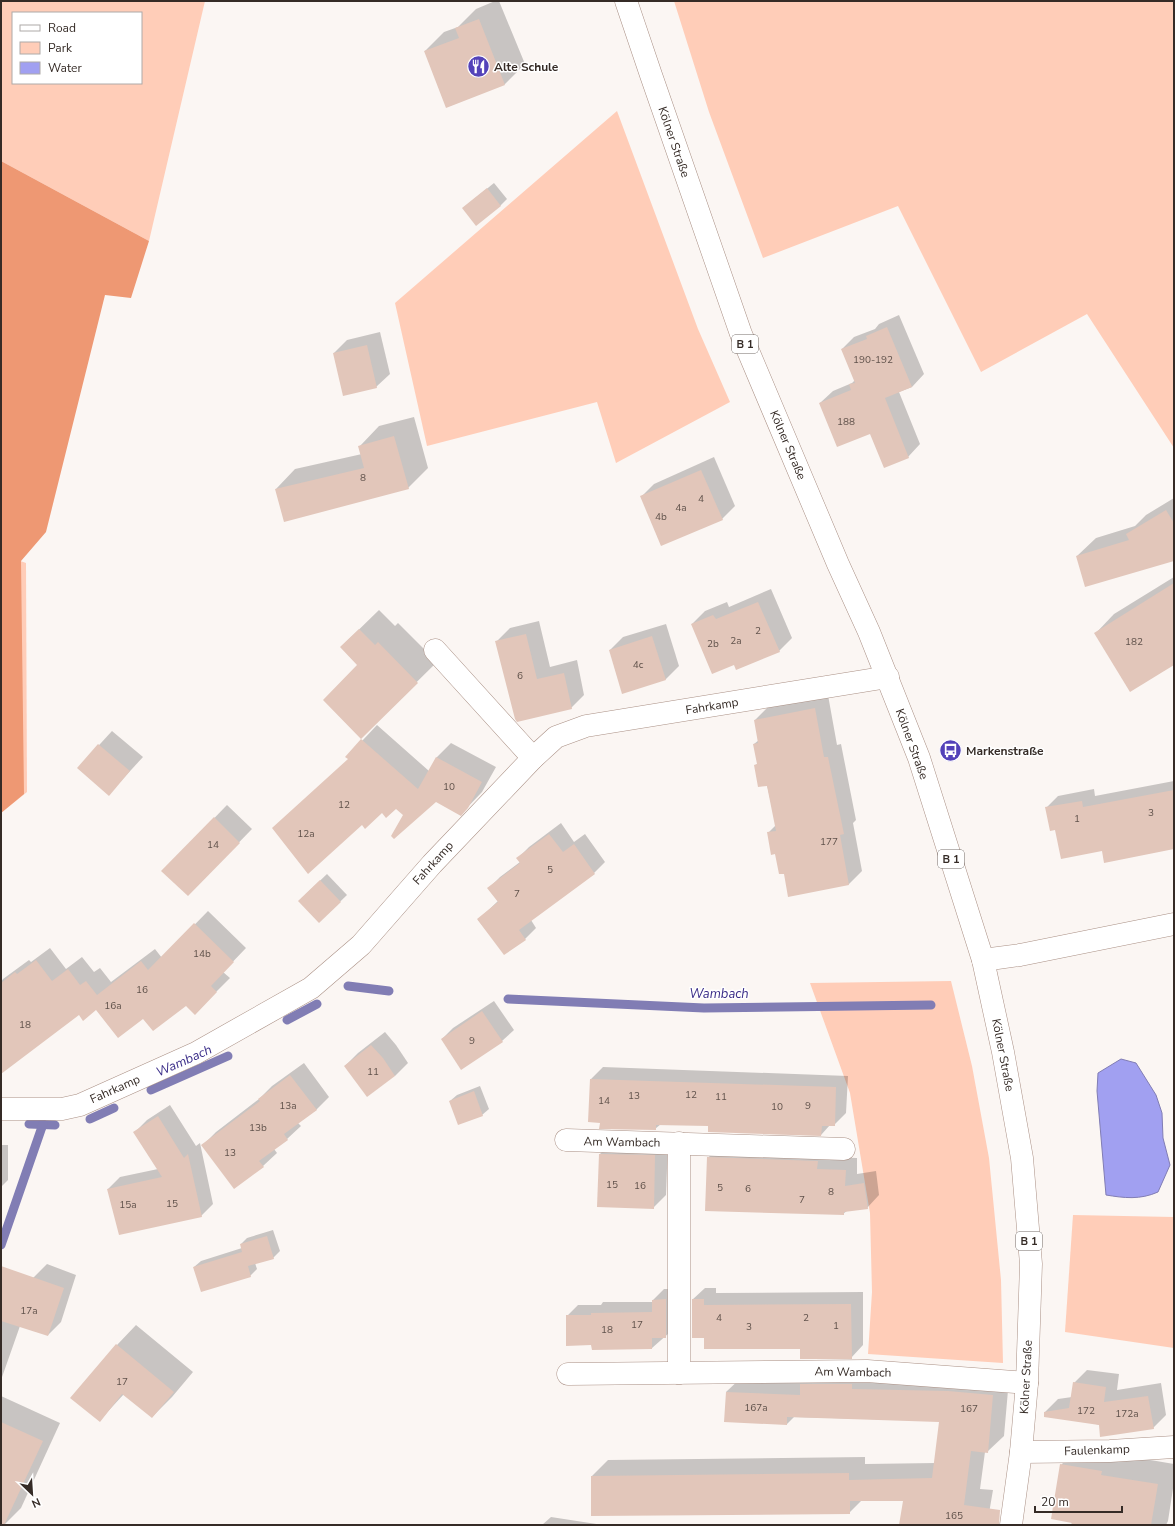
<svg xmlns="http://www.w3.org/2000/svg" width="1175" height="1526" font-family="'Nunito Sans',sans-serif">
  <style>
    .green { fill: #ffcdb8; fill-rule: evenodd }
    .forest { fill: #ee9873 }
    .water { fill: #a1a0f1; stroke: #817db4 }
    .shadow { fill: #0003 }
    .lines { fill: none; stroke-linecap: round; stroke-linejoin: round }
    .stream { stroke: #817db4; stroke-width: 9 }
    .building { fill: #e2c6ba }
    .minor-casing { stroke: #aa9085; stroke-width: 23 }
    .major-casing { stroke: #aa9085; stroke-width: 23 }
    .minor { stroke: #fff; stroke-width: 22 }
    .major { stroke: #fff; stroke-width: 22 }
    .labels { text-anchor: middle; dominant-baseline: central; stroke-width: 3; stroke-linejoin: round; paint-order: stroke }
    .number-label { font-size: 10px; fill: #60524b }
    .shield { fill: #fff; stroke: #726b67; stroke-width: 1 }
    .shield-label { font-size: 11px; font-weight: bold; fill: #352b26 }
    .poi-label { font-size: 12px; font-weight: bold; fill: #352b26; stroke: #fff; text-anchor: start }
    .street-label { font-size: 12px; fill: #352b26; stroke: #fff }
    .water-label { font-size: 13px; font-style: italic; fill: #3b2e89; stroke: #fff }
  </style>
  <rect width="100%" height="100%" fill="#fbf6f3"/>
  <!-- green -->
  <g class="green">
    <path d="M1,1H205L149,241L1,161ZM13,13H141V83H13Z"/>
    <polygon points="674,1 1174,1 1174,448 1087,314 981,372 898,206 763,258 709,112"/>
    <polygon points="617,111 698,329 730,402 616,463 597,402 427,446 395,303"/>
    <polygon points="1,554 26,563 27,792 1,813"/>
    <polygon points="951,981 972,1066 989,1158 1001,1280 1003,1363 868,1354 872,1292 870,1213 850,1093 810,983"/>
    <polygon points="1073,1215 1174,1217 1174,1348 1065,1332"/>
  </g>
  <!-- forest -->
  <polygon class="forest" points="1,161 149,241 131,298 105,295 46,532 21,561 24,794 1,813"/>
  <!-- water -->
  <path class="water" d="M1121,1059L1136,1063L1156,1095L1162,1113L1163,1138L1170,1165L1158,1192C1140,1200 1124,1198 1106,1195L1097,1091L1098,1073Z"/>
  <!-- shadow -->
  <g class="shadow">
    <polygon points="495,1 499,1 525,64 505,84 447,107 425,51 444,32 458,27 476,9"/>
    <polygon points="494,183 507,199 500,206 463,208"/>
    <polygon points="899,315 924,374 912,387 899,392 920,444 908,457 871,432 820,403 833,391 852,383 855,380 842,349 854,337 875,329 879,324"/>
    <polygon points="380,332 390,374 376,387 334,353 347,340"/>
    <polygon points="414,417 428,468 408,488 276,489 295,469 362,454 360,446 379,426"/>
    <polygon points="714,457 735,506 722,519 641,497 654,484"/>
    <polygon points="1174,498 1174,560 1077,556 1096,538 1135,526 1146,515"/>
    <polygon points="1174,577 1174,664 1095,634 1114,614"/>
    <polygon points="771,589 792,638 779,651 692,624 705,611 727,602 729,607"/>
    <polygon points="379,610 395,626 398,623 437,662 361,737 358,665 341,647"/>
    <polygon points="539,621 550,667 577,660 584,695 571,708 517,721 496,642 510,628"/>
    <polygon points="666,624 679,666 666,679 623,692 610,650 623,637"/>
    <polygon points="828,695 837,745 841,744 856,820 853,823 862,871 849,884 789,896 785,872 775,853 768,833 776,825 767,785 755,766 758,763 754,744 759,740 755,720 768,707"/>
    <polygon points="377,725 429,771 437,757 451,743 496,767 482,792 461,814 436,800 404,815 347,757"/>
    <polygon points="112,731 143,757 109,794 78,768"/>
    <polygon points="1174,781 1174,848 1103,849 1056,829 1046,808 1058,796 1094,789 1095,796"/>
    <polygon points="227,805 252,829 188,895 163,871"/>
    <polygon points="561,823 574,842 585,834 605,862 594,873 531,920 536,928 525,939 504,953 478,920 498,901 489,888 500,877 520,862 518,858 529,847"/>
    <polygon points="327,874 347,895 319,922 305,895"/>
    <polygon points="208,911 246,948 223,972 230,978 195,1013 186,1005 144,1017 96,1009 79,1013 1,1066 1,982 3,979 29,960 31,962 50,948 66,969 82,957 94,972 100,968 111,982 155,949 162,958"/>
    <polygon points="494,1001 514,1030 502,1041 442,1039 453,1028"/>
    <polygon points="385,1032 396,1045 408,1063 395,1076 345,1066 358,1053"/>
    <polygon points="304,1063 329,1097 316,1110 298,1123 301,1126 287,1139 274,1149 277,1153 263,1166 234,1187 203,1145 216,1132 259,1099 272,1086"/>
    <polygon points="603,1067 848,1076 846,1113 834,1125 830,1125 821,1135 709,1125 661,1124 655,1129 601,1122 591,1079"/>
    <polygon points="480,1086 489,1109 482,1115 450,1101 457,1095"/>
    <polygon points="170,1105 196,1146 200,1143 213,1204 201,1216 108,1189 120,1177 158,1169 135,1132 147,1120"/>
    <polygon points="613,1141 668,1143 666,1195 653,1208 598,1206 600,1154"/>
    <polygon points="1,1145 8,1145 8,1180 1,1187"/>
    <polygon points="720,1145 829,1157 857,1158 857,1174 876,1171 879,1195 867,1208 848,1210 843,1214 708,1158"/>
    <polygon points="273,1230 280,1251 273,1258 255,1263 257,1269 250,1276 194,1267 201,1261 242,1248 241,1244 247,1238"/>
    <polygon points="47,1264 76,1275 61,1322 48,1335 20,1326 1,1380 1,1304 34,1277"/>
    <polygon points="705,1288 716,1288 716,1293 863,1292 863,1345 851,1358 801,1348 705,1337 692,1300"/>
    <polygon points="664,1289 677,1289 677,1326 652,1348 592,1344 567,1316 578,1305 601,1305 603,1302 653,1302 653,1300"/>
    <polygon points="136,1325 193,1372 172,1397 152,1417 124,1394 100,1420 117,1345"/>
    <polygon points="1087,1370 1119,1374 1117,1390 1161,1383 1166,1415 1153,1428 1100,1425 1045,1412 1058,1399 1072,1397 1074,1383"/>
    <polygon points="743,1376 1009,1379 1004,1436 987,1452 985,1452 980,1489 993,1490 987,1525 900,1525 904,1500 862,1500 849,1513 592,1476 608,1460 865,1457 865,1464 935,1463 940,1421 794,1417 787,1424 726,1392"/>
    <polygon points="1,1396 60,1423 21,1508 4,1525 1,1524"/>
    <polygon points="1081,1445 1121,1455 1174,1464 1174,1482 1168,1521 1166,1525 1072,1525 1061,1465"/>
    <polygon points="551,1517 603,1525 542,1525"/>
  </g>
  <g class="lines">
    <!-- stream -->
    <g class="stream">
      <polyline points="348,986 389,991"/>
      <polyline points="508,999 704,1008 931,1005"/>
      <polyline points="287,1020 317,1004"/>
      <polyline points="151,1090 228,1056"/>
      <polyline points="90,1119 114,1108"/>
      <polyline points="29,1124 55,1125"/>
      <polyline points="1,1245 43,1124"/>
    </g>
  </g>
  <!-- building -->
  <g class="building">
    <polygon points="479,19 505,85 446,108 424,51 459,38 455,28"/>
    <polygon points="487,188 501,206 476,226 462,208"/>
    <polygon points="887,327 912,387 885,398 909,458 884,468 870,434 837,447 819,403 851,390 849,384 855,383 841,349 867,339 866,336"/>
    <polygon points="367,345 377,388 343,396 333,353"/>
    <polygon points="394,436 409,489 284,522 275,489 364,468 358,446"/>
    <polygon points="701,470 723,520 661,546 640,496"/>
    <polygon points="1166,510 1174,523 1174,561 1085,587 1076,556 1129,540 1126,534"/>
    <polygon points="1174,583 1174,665 1130,692 1094,633"/>
    <polygon points="758,602 780,652 736,670 734,665 712,674 691,624 713,615 716,619"/>
    <polygon points="359,629 375,645 378,642 418,683 361,739 323,700 357,665 340,647"/>
    <polygon points="526,634 537,679 564,673 572,709 517,722 515,719 495,641"/>
    <polygon points="652,636 666,680 622,694 609,650"/>
    <polygon points="815,708 824,757 828,757 844,834 840,835 849,885 788,897 784,874 779,874 775,854 771,855 767,832 776,831 767,786 758,787 754,765 757,764 753,744 758,743 754,720"/>
    <polygon points="361,739 418,789 436,757 482,782 468,808 461,816 436,802 394,839 391,836 403,815 396,809 386,818 382,813 365,829 362,825 308,874 272,828 348,759 345,757"/>
    <polygon points="98,744 130,771 109,796 77,768"/>
    <polygon points="1174,790 1174,849 1104,863 1102,851 1061,859 1055,830 1050,831 1045,807 1082,801 1083,807"/>
    <polygon points="214,817 240,843 188,896 161,871"/>
    <polygon points="549,834 563,852 574,844 595,874 519,930 526,940 504,955 477,919 498,902 487,888 520,863 516,858"/>
    <polygon points="320,880 341,902 319,923 298,901"/>
    <polygon points="194,923 234,962 211,986 217,992 195,1015 186,1006 153,1031 143,1019 118,1038 96,1010 83,1021 79,1015 1,1074 1,983 15,972 17,974 36,960 52,981 68,969 80,985 86,981 97,995 141,961 148,970"/>
    <polygon points="482,1011 503,1042 461,1070 441,1039"/>
    <polygon points="371,1045 383,1058 395,1076 367,1097 344,1066"/>
    <polygon points="290,1075 317,1110 284,1134 288,1140 259,1161 264,1167 234,1189 201,1145 260,1101 258,1099"/>
    <polygon points="590,1079 836,1087 835,1126 822,1126 821,1136 708,1132 708,1126 656,1125 656,1130 599,1129 600,1123 588,1122"/>
    <polygon points="474,1091 483,1116 458,1125 449,1101"/>
    <polygon points="158,1116 184,1158 188,1154 202,1217 119,1235 107,1189 162,1177 133,1132"/>
    <polygon points="599,1154 655,1155 654,1209 597,1207"/>
    <polygon points="707,1157 818,1161 817,1169 846,1170 845,1186 864,1183 868,1209 844,1212 844,1215 705,1211"/>
    <polygon points="267,1236 274,1259 248,1266 251,1277 201,1292 193,1267 242,1252 240,1244"/>
    <polygon points="1,1266 64,1288 48,1336 1,1321"/>
    <polygon points="666,1299 666,1338 652,1338 652,1349 592,1350 591,1345 566,1346 566,1315 591,1315 591,1313 652,1312 652,1300"/>
    <polygon points="692,1299 704,1299 704,1305 851,1304 852,1359 800,1359 800,1349 704,1349 704,1338 692,1338"/>
    <polygon points="116,1344 174,1392 152,1418 122,1394 100,1422 70,1398"/>
    <polygon points="1073,1382 1106,1387 1104,1402 1148,1396 1154,1429 1100,1437 1099,1425 1044,1417 1044,1412 1069,1408"/>
    <polygon points="800,1384 852,1384 852,1389 948,1391 993,1395 988,1453 971,1451 964,1505 1000,1510 999,1525 899,1525 903,1501 850,1501 850,1514 591,1516 591,1476 849,1473 849,1480 932,1478 939,1422 787,1417 787,1425 724,1422 726,1392 800,1395"/>
    <polygon points="1,1422 43,1441 4,1525 1,1525"/>
    <polygon points="1060,1464 1102,1471 1101,1475 1158,1484 1151,1525 1071,1525 1072,1523 1051,1519"/>
  </g>
  <g class="lines">
    <defs>
      <g id="minor">
        <polyline points="435,650 533,758"/>
        <polyline points="983,960 1020,955 1174,924"/>
        <polyline points="1,1109 62,1109 80,1105 196,1053 311,988 361,945 432,864 533,758 556,737 586,726 888,677"/>
        <polyline points="566,1140 844,1149"/>
        <polyline points="679,1373 679,1143"/>
        <polyline points="568,1374 867,1371 1027,1383"/>
        <polyline points="1021,1452 1110,1451 1174,1447"/>
      </g>
      <polyline id="major" points="626,1 651,75 741,334 838,564 869,632 919,758 983,960 1003,1052 1022,1158 1031,1264 1027,1383 1021,1452 1011,1525"/>
    </defs>
    <!-- minor casing -->
    <use href="#minor" class="minor-casing"/>
    <!-- major casing -->
    <use href="#major" class="major-casing"/>
    <!-- minor -->
    <use href="#minor" class="minor"/>
    <!-- major -->
    <use href="#major" class="major"/>
  </g>
  <!-- icons -->
  <defs>
    <symbol id="restaurant-disc" viewBox="-11 -11 22 22"><circle r="9.5" fill="#5342b9" stroke="#fff"/><path d="M-5-6h1v4h1v-4h1v4h1v-4h1v5L-1.5 .5V6h-2V.5L-5-1ZM5-6V6H3V1.5H1.5Q1.5-4 5-6Z" fill="#fff"/></symbol>
    <symbol id="bus-disc" viewBox="-11 -11 22 22"><circle r="9.5" fill="#5342b9" stroke="#fff"/><path d="M-5-6H5V4H4V6H2V4H-2V6H-4V4H-5ZM-3.5-4V0h7V-4ZM-3.5 1.2v1.5H-2V1.2ZM2 1.2v1.5H3.5V1.2Z" fill="#fff"/></symbol>
  </defs>
  <g fill-rule="evenodd">
    <use href="#restaurant-disc" x="466" y="54" width="25" height="25"/>
    <use href="#bus-disc" x="938" y="738" width="25" height="25"/>
  </g>
  <g class="labels">
    <!-- number labels -->
    <g class="number-label">
      <text x="873" y="360">190-192</text>
      <text x="846" y="422">188</text>
      <text x="363" y="478">8</text>
      <text x="701" y="499">4</text>
      <text x="681" y="508">4a</text>
      <text x="661" y="517">4b</text>
      <text x="758" y="631">2</text>
      <text x="736" y="641">2a</text>
      <text x="1134" y="642">182</text>
      <text x="713" y="644">2b</text>
      <text x="638" y="665">4c</text>
      <text x="520" y="676">6</text>
      <text x="449" y="787">10</text>
      <text x="344" y="805">12</text>
      <text x="1151" y="813">3</text>
      <text x="1077" y="819">1</text>
      <text x="306" y="834">12a</text>
      <text x="829" y="842">177</text>
      <text x="213" y="845">14</text>
      <text x="550" y="870">5</text>
      <text x="517" y="894">7</text>
      <text x="202" y="954">14b</text>
      <text x="142" y="990">16</text>
      <text x="113" y="1006">16a</text>
      <text x="25" y="1025">18</text>
      <text x="472" y="1041">9</text>
      <text x="373" y="1072">11</text>
      <text x="691" y="1095">12</text>
      <text x="634" y="1096">13</text>
      <text x="721" y="1097">11</text>
      <text x="604" y="1101">14</text>
      <text x="288" y="1106">13a</text>
      <text x="808" y="1106">9</text>
      <text x="777" y="1107">10</text>
      <text x="258" y="1128">13b</text>
      <text x="230" y="1153">13</text>
      <text x="612" y="1185">15</text>
      <text x="640" y="1186">16</text>
      <text x="720" y="1188">5</text>
      <text x="748" y="1189">6</text>
      <text x="831" y="1192">8</text>
      <text x="802" y="1200">7</text>
      <text x="172" y="1204">15</text>
      <text x="128" y="1205">15a</text>
      <text x="29" y="1311">17a</text>
      <text x="719" y="1318">4</text>
      <text x="806" y="1318">2</text>
      <text x="637" y="1325">17</text>
      <text x="836" y="1326">1</text>
      <text x="749" y="1327">3</text>
      <text x="607" y="1330">18</text>
      <text x="122" y="1382">17</text>
      <text x="756" y="1408">167a</text>
      <text x="969" y="1409">167</text>
      <text x="1086" y="1411">172</text>
      <text x="1127" y="1414">172a</text>
      <text x="954" y="1516">165</text>
    </g>
    <!-- shield labels -->
    <g class="shield">
      <rect x="732" y="335" width="26" height="18" rx="3"/>
      <rect x="938" y="850" width="26" height="18" rx="3"/>
      <rect x="1016" y="1232" width="26" height="18" rx="3"/>
    </g>
    <g class="shield-label">
      <text x="745" y="344">B 1</text>
      <text x="951" y="859">B 1</text>
      <text x="1029" y="1241">B 1</text>
    </g>
    <!-- poi labels -->
    <g class="poi-label">
      <text x="494" y="67">Alte Schule</text>
      <text x="966" y="751">Markenstraße</text>
    </g>
    <!-- street labels -->
    <g class="street-label">
      <text transform="translate(674 142) rotate(71)">Kölner Straße</text>
      <text transform="translate(788 445) rotate(67)">Kölner Straße</text>
      <text transform="translate(712 706) rotate(-9)">Fahrkamp</text>
      <text transform="translate(912 744) rotate(70)">Kölner Straße</text>
      <text transform="translate(433 863) rotate(-48)">Fahrkamp</text>
      <text transform="translate(1003 1055) rotate(79)">Kölner Straße</text>
      <text transform="translate(115 1089) rotate(-24)">Fahrkamp</text>
      <text transform="translate(622 1142) rotate(1)">Am Wambach</text>
      <text transform="translate(853 1372) rotate(1)">Am Wambach</text>
      <text transform="translate(1026 1377) rotate(-87)">Kölner Straße</text>
      <text transform="translate(1097 1450) rotate(-2)">Faulenkamp</text>
    </g>
    <!-- water labels -->
    <g class="water-label">
      <text x="719" y="994">Wambach</text>
      <text transform="translate(184 1061) rotate(-24)">Wambach</text>
    </g>
  </g>
  <!-- border -->
  <rect width="1175" height="1526" fill="none" stroke="#352b26" stroke-width="4"/>
  <!-- legend -->
  <rect x="12" y="12" width="130" height="72" fill="#ffffff" stroke="#aeaaa8"/>
  <rect x="20" y="25" width="20" height="6" fill="#ffffff" stroke="#aeaaa8"/>
  <text x="48" y="32" font-size="12" fill="#352b26">Road</text>
  <rect x="20" y="42" width="20" height="12" fill="#ffcdb8" stroke="#aeaaa8"/>
  <text x="48" y="52" font-size="12" fill="#352b26">Park</text>
  <rect x="20" y="62" width="20" height="12" fill="#a1a0f1" stroke="#aeaaa8"/>
  <text x="48" y="72" font-size="12" fill="#352b26">Water</text>
  <!-- north arrow -->
  <g transform="translate(32 1494) rotate(155)" stroke="#ffffff" stroke-width="3" paint-order="stroke">
  <path d="M0-3L7 15L0 10L-7 15Z" fill="#352b26"/>
  <text y="-6" font-size="11" font-weight="bold" text-anchor="middle" fill="#352b26">N</text>
  </g>
  <!-- scale -->
  <path d="M1035 1506v6h87v-6" fill="none" stroke="#352b26" stroke-width="2"/>
  <text x="1041" y="1506" font-size="12" fill="#352b26" stroke="#ffffff" stroke-width="3" paint-order="stroke">20 m</text>
</svg>
